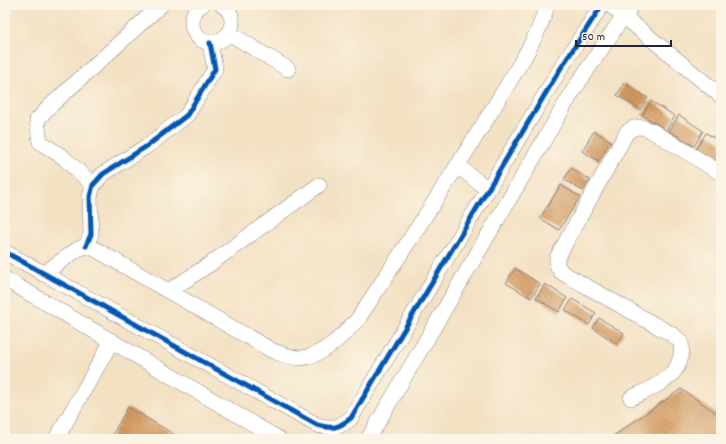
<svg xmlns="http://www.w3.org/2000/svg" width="726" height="444" font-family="Dekko,sans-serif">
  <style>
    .building { fill: url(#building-back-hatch) }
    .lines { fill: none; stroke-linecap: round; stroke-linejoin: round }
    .minor-casing { stroke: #8a827f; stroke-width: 16 }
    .minor { stroke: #fff; stroke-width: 15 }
    .cycleway-casing { stroke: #fcf5e5; stroke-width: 8 }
    .cycleway { stroke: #0057b8; stroke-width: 5 }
  </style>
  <defs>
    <pattern id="building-back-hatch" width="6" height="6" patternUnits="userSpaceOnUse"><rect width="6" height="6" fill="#d3985c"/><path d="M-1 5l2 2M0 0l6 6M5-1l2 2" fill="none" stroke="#ab7c4d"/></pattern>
  </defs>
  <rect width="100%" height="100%" fill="#fcf5e5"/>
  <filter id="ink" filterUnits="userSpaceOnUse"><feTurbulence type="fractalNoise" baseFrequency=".025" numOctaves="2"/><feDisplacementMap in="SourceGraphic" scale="8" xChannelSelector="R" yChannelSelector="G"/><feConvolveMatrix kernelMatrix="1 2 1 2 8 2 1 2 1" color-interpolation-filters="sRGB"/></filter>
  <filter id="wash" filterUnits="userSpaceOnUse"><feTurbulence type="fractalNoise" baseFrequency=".012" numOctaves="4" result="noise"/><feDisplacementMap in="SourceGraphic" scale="16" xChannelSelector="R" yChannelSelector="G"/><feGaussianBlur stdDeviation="0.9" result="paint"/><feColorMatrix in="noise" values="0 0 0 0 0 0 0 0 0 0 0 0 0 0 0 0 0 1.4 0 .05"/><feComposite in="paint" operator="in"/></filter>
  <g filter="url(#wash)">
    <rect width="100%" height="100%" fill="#f3e1c3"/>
    <g id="blocks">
      <!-- building -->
      <g class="building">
        <polygon points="624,83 648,98 640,110 617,95"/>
        <polygon points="651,101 675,116 666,130 642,115"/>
        <polygon points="679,115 703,131 694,146 669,131"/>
        <polygon points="594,131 611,141 599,161 582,151"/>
        <polygon points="706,133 721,142 721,160 719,163 696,149"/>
        <polygon points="571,168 590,180 583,191 564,180"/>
        <polygon points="561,185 580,197 559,230 540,218"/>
        <polygon points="515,268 540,284 531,298 506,283"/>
        <polygon points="545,284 567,298 559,312 536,298"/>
        <polygon points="572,299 596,313 589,325 565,310"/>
        <polygon points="599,318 624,333 617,344 593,328"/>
        <polygon points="681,389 721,416 721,439 685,439 681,436 677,439 609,439"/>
        <polygon points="128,407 182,439 110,439"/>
      </g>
    </g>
  </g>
  <g filter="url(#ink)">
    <use href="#blocks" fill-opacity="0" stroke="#8a827f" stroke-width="1"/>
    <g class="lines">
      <defs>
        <g id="minor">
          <path d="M202,5C195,9 192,15 192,23C192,29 195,35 200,39C222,54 246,20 222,5"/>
          <polyline points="610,5 721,96"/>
          <polyline points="229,33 288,69"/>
          <polyline points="458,166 487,189"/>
          <polyline points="93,185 63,157 40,142 37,120 49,107 161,5"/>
          <polyline points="86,246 91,234 90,197 93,185 103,174 147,146 187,115 215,69 210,43"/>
          <path d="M5,252L317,425C333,429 337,429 351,418L559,71L602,5"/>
          <path d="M43,274L78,249L86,246L93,248L273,351C282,354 290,358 300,358C323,357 343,335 358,319C404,249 450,179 494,107C513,74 537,42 547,5"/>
          <polyline points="5,279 279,439"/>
          <polyline points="169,291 210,264 319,185"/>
          <path d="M631,398C656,386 686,376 681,342L673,335L561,272L557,265V258L627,132C637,125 641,126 652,131L721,173"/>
          <polyline points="56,439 112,341"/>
          <polyline points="368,439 573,91 616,27 632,5"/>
        </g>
      </defs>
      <!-- minor casing -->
      <use href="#minor" class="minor-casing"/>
      <!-- minor -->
      <use href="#minor" class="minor"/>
      <defs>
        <g id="cycleway">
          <polyline points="86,246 91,234 90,197 93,185 103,174 147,146 187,115 215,69 210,43"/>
          <path d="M5,252L317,425C333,429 337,429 351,418L559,71L602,5"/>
        </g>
      </defs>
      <!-- cycleway casing -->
      <use href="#cycleway" class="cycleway-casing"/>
      <!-- cycleway -->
      <use href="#cycleway" class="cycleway"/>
    </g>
  </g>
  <!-- margin -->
  <rect width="726" height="444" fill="none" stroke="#fcf5e5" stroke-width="20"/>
  <!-- scale -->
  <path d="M576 40v6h95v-6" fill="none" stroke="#22223b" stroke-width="2"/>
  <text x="582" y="40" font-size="12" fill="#22223b" stroke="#fcf5e5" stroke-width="3" paint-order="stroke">50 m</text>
</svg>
